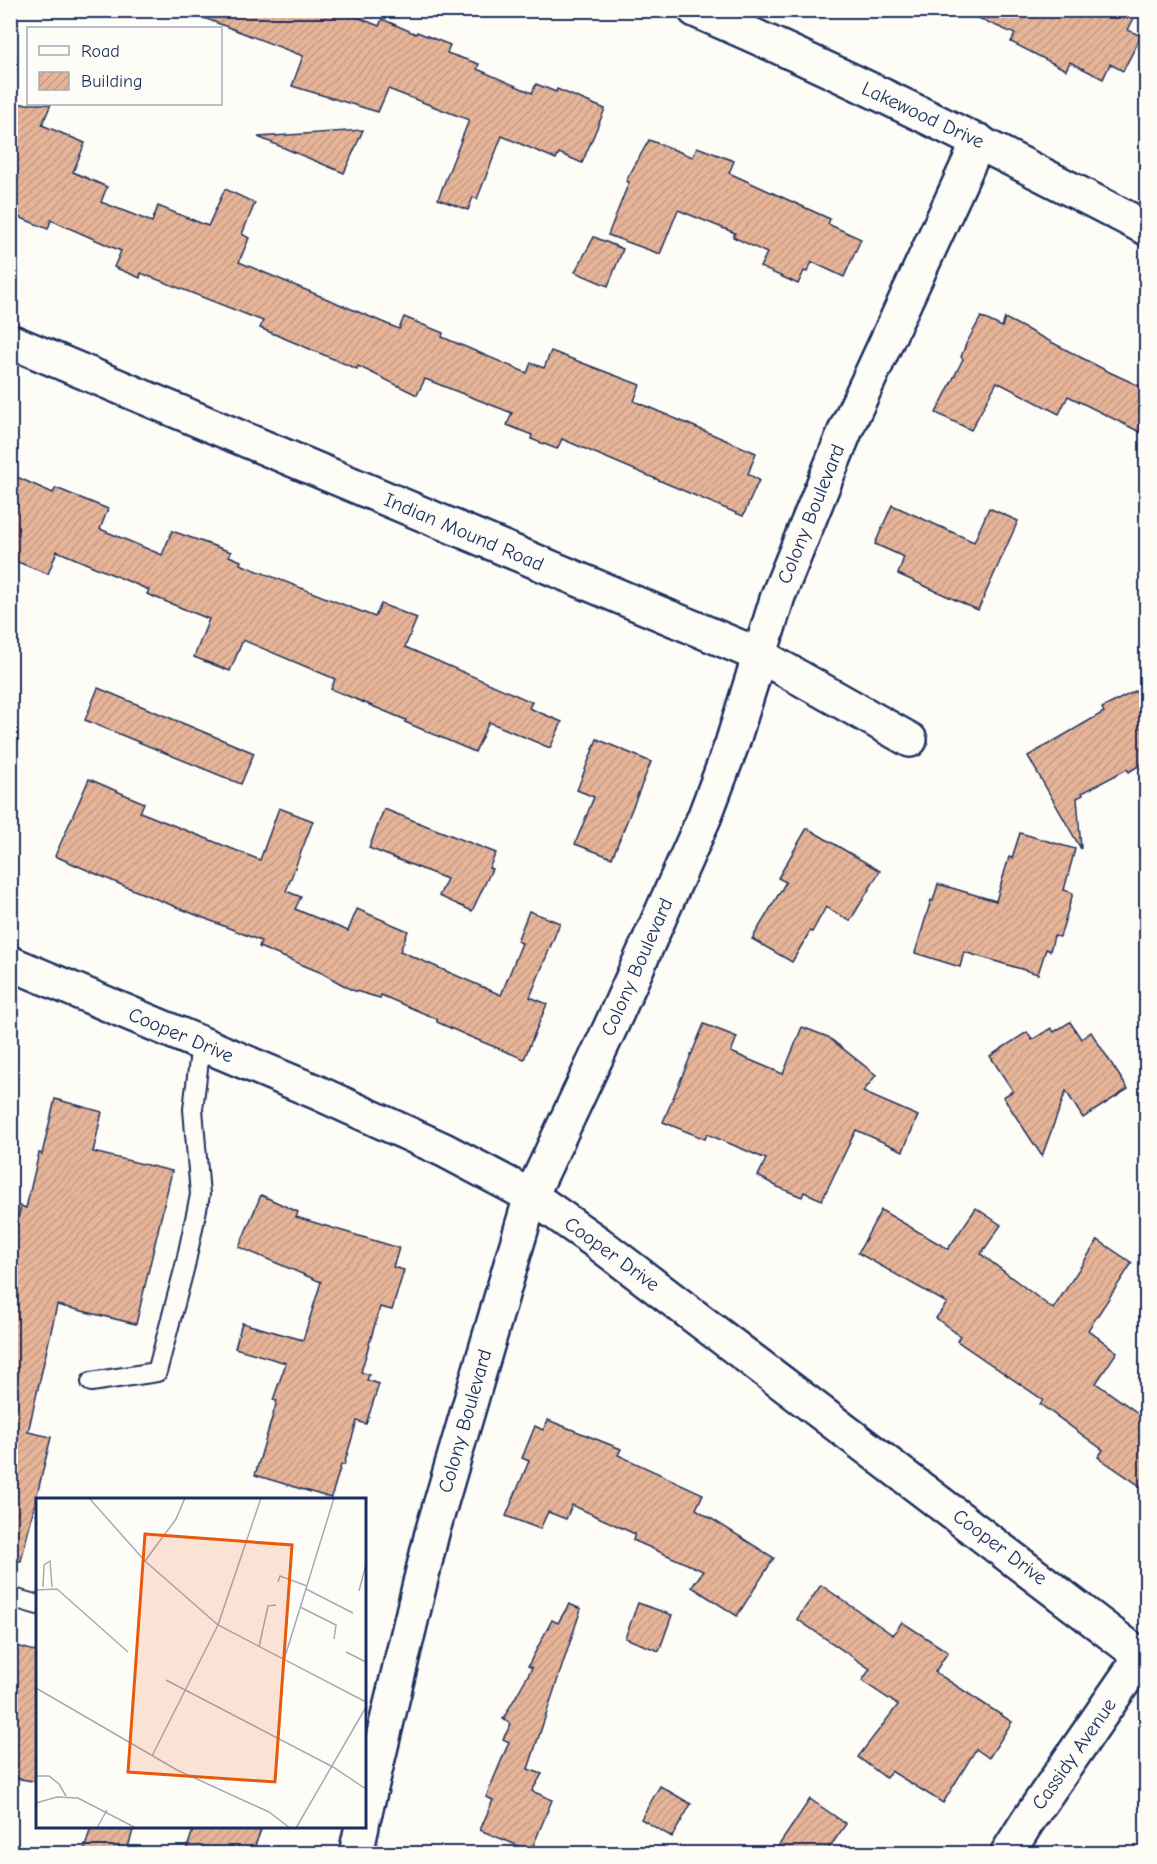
<svg xmlns="http://www.w3.org/2000/svg" width="1157" height="1864" font-family="'Comic Neue',sans-serif">
  <style>
    .building { fill: url(#building-hatch); stroke: #1b2f5e; stroke-width: 1.5 }
    .lines { fill: none; stroke-linecap: round; stroke-linejoin: round }
    .service-casing { stroke: #1b2f5e; stroke-width: 22 }
    .minor-casing { stroke: #1b2f5e; stroke-width: 38 }
    .tertiary-casing { stroke: #1b2f5e; stroke-width: 38 }
    .service { stroke: #fdfcf7; stroke-width: 18 }
    .minor { stroke: #fdfcf7; stroke-width: 33 }
    .tertiary { stroke: #fdfcf7; stroke-width: 33 }
    .labels { text-anchor: middle; dominant-baseline: central; stroke-width: 5; stroke-linejoin: round; paint-order: stroke }
    .street-label { font-size: 20px; fill: #1b2f5e; stroke: #fdfcf7 }
    .inset-road { fill: none; stroke: #a3aaba; stroke-width: 1.5 }
    .view { fill: #e8590c; fill-opacity: 0.15; stroke: #e8590c; stroke-width: 3 }
    .inset-edge { fill: none; stroke: #1b2f5e; stroke-width: 3 }
  </style>
  <defs>
    <pattern id="building-hatch" width="6" height="6" patternUnits="userSpaceOnUse" patternTransform="scale(1.5)"><rect width="6" height="6" fill="#e6b498"/><path d="M-1 1l2-2M0 6l6-6M5 7l2-2" fill="none" stroke="#c59b85"/></pattern>
  </defs>
  <rect width="100%" height="100%" fill="#fdfcf7"/>
  <filter id="ink" filterUnits="userSpaceOnUse"><feTurbulence type="fractalNoise" baseFrequency=".0167" numOctaves="2"/><feDisplacementMap in="SourceGraphic" scale="12" xChannelSelector="R" yChannelSelector="G"/><feConvolveMatrix kernelMatrix="1 2 1 2 8 2 1 2 1" color-interpolation-filters="sRGB"/></filter>
  <g filter="url(#ink)">
    <!-- building -->
    <g class="building">
      <polygon points="191,10 340,10 379,26 382,19 416,34 417,32 450,45 447,53 479,64 477,69 532,93 536,84 556,92 557,89 605,109 582,163 559,153 556,159 502,136 477,199 473,197 468,210 438,199 469,120 388,89 378,112 292,86 303,56 191,13"/>
      <polygon points="960,10 1138,10 1128,30 1141,36 1123,71 1110,64 1103,79 1070,62 1066,70 1011,42 1015,34"/>
      <polygon points="10,104 51,104 42,125 85,143 73,172 107,187 101,202 152,222 158,206 208,226 225,189 255,203 242,234 249,238 239,262 399,329 404,317 443,333 442,337 527,373 531,363 544,368 551,351 640,385 634,401 756,453 748,474 759,480 743,516 562,439 557,449 531,439 532,435 507,425 512,413 425,379 417,395 358,366 357,369 260,328 263,321 141,273 140,278 114,267 121,251 51,220 48,229 16,216 18,206 10,203"/>
      <polygon points="363,130 344,173 258,137"/>
      <polygon points="649,140 693,157 697,147 734,161 729,173 830,219 828,224 861,239 844,277 812,262 807,272 804,271 798,284 760,267 767,253 733,237 735,233 678,210 660,254 608,235 629,182 626,181"/>
      <polygon points="594,237 623,249 608,286 575,272"/>
      <polygon points="981,317 1002,327 1005,318 1107,371 1146,389 1146,435 1068,396 1059,414 997,382 971,430 936,413 963,359 961,357 966,344"/>
      <polygon points="10,474 53,493 56,488 108,509 100,529 162,555 172,531 231,552 229,556 241,561 240,564 375,617 381,604 417,618 405,647 532,702 529,708 562,722 550,748 489,722 475,752 405,722 406,720 331,689 335,679 243,640 230,671 194,657 209,619 147,594 149,590 57,551 48,574 10,559"/>
      <polygon points="892,505 974,542 989,508 1018,521 978,610 898,574 904,557 875,544"/>
      <polygon points="98,688 254,753 241,784 85,720"/>
      <polygon points="1135,691 1146,711 1146,761 1129,772 1127,769 1082,793 1083,795 1077,798 1081,849 1028,756 1104,712 1102,708"/>
      <polygon points="597,739 651,762 612,858 575,844 594,797 577,790"/>
      <polygon points="89,779 144,803 140,812 260,860 279,808 313,821 286,891 301,897 295,909 348,931 357,909 408,931 400,951 501,995 522,943 517,941 529,911 560,923 530,997 547,1004 524,1059 468,1036 437,1022 437,1019 381,995 380,998 352,990 322,973 259,947 261,941 124,886 55,856"/>
      <polygon points="384,809 496,853 489,868 492,869 472,911 439,896 447,879 369,848"/>
      <polygon points="807,828 880,871 850,921 826,907 812,932 810,931 792,962 752,939 786,882 778,878"/>
      <polygon points="1020,833 1075,849 1064,890 1073,893 1060,937 1054,936 1050,951 1046,949 1038,974 964,952 960,967 915,953 931,900 933,901 938,884 996,901 1009,857 1012,858"/>
      <polygon points="1070,1022 1081,1039 1091,1032 1128,1089 1083,1118 1066,1091 1042,1156 1003,1097 1013,1091 990,1056 1027,1032 1032,1040 1051,1028 1054,1032"/>
      <polygon points="704,1024 737,1037 731,1052 783,1074 802,1027 828,1037 876,1075 863,1092 918,1116 903,1151 856,1130 822,1200 804,1192 802,1197 778,1187 758,1176 766,1159 707,1134 705,1139 663,1122"/>
      <polygon points="55,1099 102,1112 93,1152 172,1171 136,1324 57,1305 28,1432 51,1437 21,1561 10,1560 10,1251 21,1206 26,1208 39,1153 42,1154"/>
      <polygon points="261,1195 298,1212 296,1217 399,1248 393,1267 404,1270 392,1310 380,1307 361,1372 369,1375 367,1380 379,1384 366,1424 357,1421 344,1465 341,1465 331,1498 255,1475 277,1401 273,1400 286,1363 235,1348 242,1323 303,1340 321,1282 239,1247"/>
      <polygon points="976,1208 1001,1225 981,1254 1053,1309 1098,1240 1132,1263 1088,1330 1117,1352 1096,1383 1146,1419 1146,1490 1098,1457 1103,1450 1040,1404 1043,1400 957,1341 960,1336 936,1318 947,1303 858,1253 881,1210 948,1249"/>
      <polygon points="548,1420 621,1449 618,1455 703,1494 696,1509 774,1558 737,1616 692,1587 703,1571 633,1540 635,1534 572,1505 566,1519 548,1512 540,1529 506,1516 529,1461 522,1458 535,1426 543,1430"/>
      <polygon points="821,1585 893,1635 902,1622 948,1652 935,1672 1012,1722 989,1758 976,1749 943,1803 891,1771 886,1778 858,1757 898,1705 862,1681 870,1669 797,1619"/>
      <polygon points="638,1603 672,1615 659,1651 625,1638"/>
      <polygon points="569,1604 581,1609 528,1769 542,1774 532,1791 552,1800 531,1851 480,1830 493,1800 486,1797 509,1742 503,1739 511,1724 503,1719 532,1668 528,1666 552,1620 558,1623"/>
      <polygon points="10,1644 38,1652 38,1782 10,1777"/>
      <polygon points="660,1786 691,1804 672,1837 641,1819"/>
      <polygon points="810,1799 846,1824 825,1854 773,1854"/>
      <polygon points="91,1827 134,1827 126,1854 83,1854"/>
      <polygon points="194,1827 262,1827 252,1854 185,1854"/>
    </g>
    <g class="lines">
      <defs>
        <g id="service">
          <polyline points="91,1382 157,1372 185,1266 200,1195 193,1109 201,1044"/>
          <polyline points="10,1597 38,1605"/>
        </g>
        <g id="minor">
          <path d="M695,10C849,76 998,151 1146,228"/>
          <polyline points="10,341 759,655 910,740"/>
          <polyline points="364,1817 432,1533 531,1196 611,1026 704,818 732,744 778,596 846,429 979,141"/>
          <polyline points="356,1854 362,1826"/>
          <polyline points="1007,1854 1027,1822 1142,1655"/>
        </g>
        <polyline id="tertiary" points="10,963 314,1091 444,1150 531,1196 598,1243 1146,1660"/>
      </defs>
      <!-- service casing -->
      <use href="#service" class="service-casing"/>
      <!-- minor casing -->
      <use href="#minor" class="minor-casing"/>
      <!-- tertiary casing -->
      <use href="#tertiary" class="tertiary-casing"/>
      <!-- service -->
      <use href="#service" class="service"/>
      <!-- minor -->
      <use href="#minor" class="minor"/>
      <!-- tertiary -->
      <use href="#tertiary" class="tertiary"/>
    </g>
  </g>
  <g class="labels">
    <!-- street labels -->
    <g class="street-label">
      <text transform="translate(923 115) rotate(25)">Lakewood Drive</text>
      <text transform="translate(811 514) rotate(-68)">Colony Boulevard</text>
      <text transform="translate(464 532) rotate(23)">Indian Mound Road</text>
      <text transform="translate(637 967) rotate(-66)">Colony Boulevard</text>
      <text transform="translate(181 1035) rotate(23)">Cooper Drive</text>
      <text transform="translate(612 1254) rotate(36)">Cooper Drive</text>
      <text transform="translate(465 1421) rotate(-74)">Colony Boulevard</text>
      <text transform="translate(1000 1547) rotate(37)">Cooper Drive</text>
      <text transform="translate(1074 1754) rotate(-55)">Cassidy Avenue</text>
    </g>
  </g>
  <!-- overview -->
  <g transform="translate(36 1498)">
    <rect width="330" height="330" fill="#fdfcf7"/>
    <path class="inset-road" d="M53,0L109,63L182,127L330,204M109,63L140,21L149,0M242,84L244,78L271,88M7,89L8,67L14,63L16,89M270,91L317,115M0,92L21,91L92,154M323,93L330,66M264,109L300,127L298,141M223,149L232,108L240,107M310,154L330,164M248,162L298,0M130,182L297,269L330,291M0,190L141,272L233,314L254,330M116,258L182,127L225,0M0,278H13L23,286L30,298M0,305L21,299L42,300L100,330M61,330L71,312M260,330L330,209"/>
    <path class="view" d="M109,36L256,47L239,284L92,274Z"/>
    <rect width="330" height="330" class="inset-edge"/>
  </g>
  <!-- margin -->
  <rect width="1157" height="1864" fill="none" stroke="#fdfcf7" stroke-width="36"/>
  <rect x="18" y="18" width="1121" height="1828" fill="none" stroke="#1b2f5e" stroke-width="2" filter="url(#ink)"/>
  <!-- legend -->
  <rect x="27" y="27" width="195" height="78" fill="#fdfcf7" stroke="#a3aaba" stroke-width="1.5"/>
  <rect x="39" y="46" width="30" height="9" fill="#fdfcf7" stroke="#a3aaba" stroke-width="1.5"/>
  <text x="81" y="57" font-size="18" fill="#1b2f5e">Road</text>
  <rect x="39" y="72" width="30" height="18" fill="url(#building-hatch)" stroke="#a3aaba" stroke-width="1.5"/>
  <text x="81" y="87" font-size="18" fill="#1b2f5e">Building</text>
</svg>
